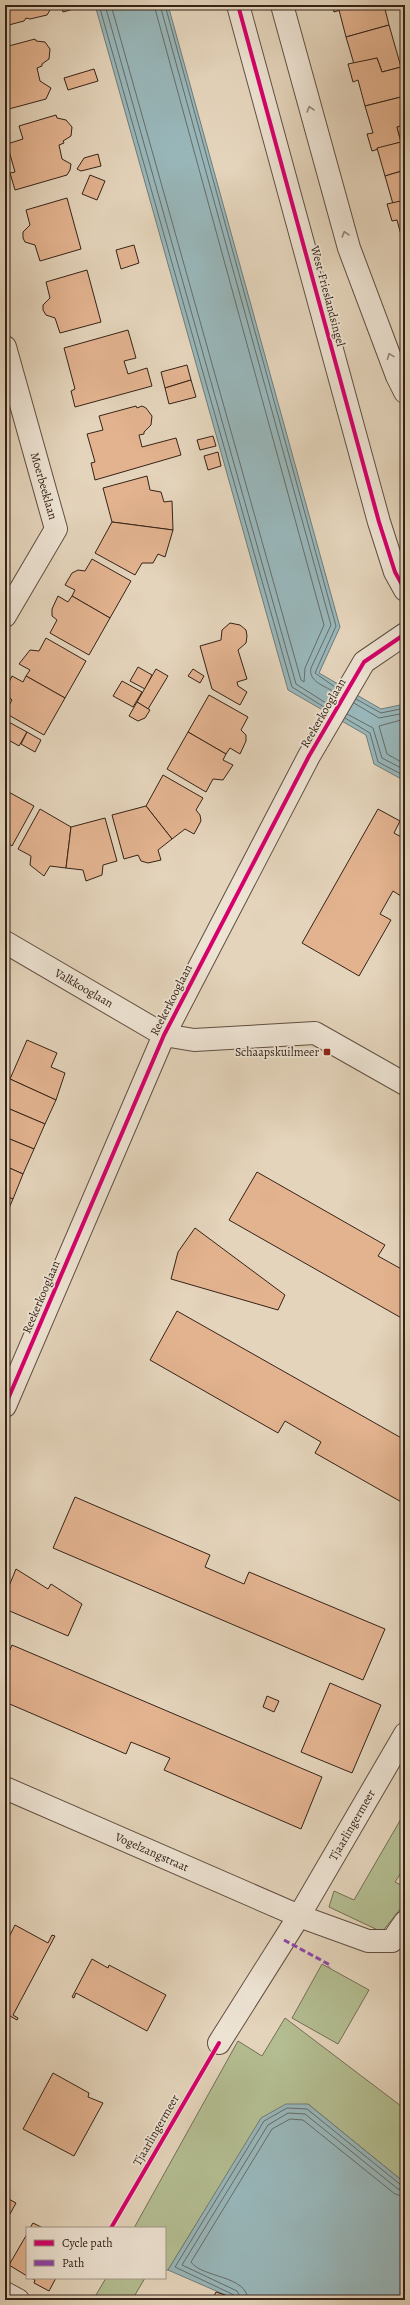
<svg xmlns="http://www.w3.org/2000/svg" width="410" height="2305" font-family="Alegreya,serif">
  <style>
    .green { fill: #b3bd91; stroke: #747054 }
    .water { fill: #98b6b9; stroke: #707b79 }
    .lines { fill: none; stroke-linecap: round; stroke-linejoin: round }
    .shore { stroke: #666c68; stroke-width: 1 }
    .building { fill: #e3b390; stroke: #352318 }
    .minor-casing { stroke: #614f41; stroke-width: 24 }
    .minor { stroke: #ede3d3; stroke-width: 22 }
    .quiet { stroke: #8e44ad; stroke-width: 3; stroke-dasharray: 6 3; stroke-linecap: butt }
    .cycleway-casing { stroke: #ede3d3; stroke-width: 6 }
    .cycleway { stroke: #d6006c; stroke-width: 4 }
    .oneway { stroke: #918376 }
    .poi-dot { fill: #8f2418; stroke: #ede3d3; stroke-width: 1.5 }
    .labels { text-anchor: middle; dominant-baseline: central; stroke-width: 3.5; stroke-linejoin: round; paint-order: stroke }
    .street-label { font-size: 12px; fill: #352318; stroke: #ede3d3 }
    .poi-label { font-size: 12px; fill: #352318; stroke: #ede3d3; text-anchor: end }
  </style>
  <rect width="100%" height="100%" fill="#e4d4bb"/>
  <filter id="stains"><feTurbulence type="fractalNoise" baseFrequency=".005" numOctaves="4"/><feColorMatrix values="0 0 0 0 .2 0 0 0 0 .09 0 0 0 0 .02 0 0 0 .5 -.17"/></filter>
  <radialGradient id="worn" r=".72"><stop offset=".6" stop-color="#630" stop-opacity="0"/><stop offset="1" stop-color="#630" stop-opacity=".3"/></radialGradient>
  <!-- green -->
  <g class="green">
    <polygon points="405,1812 405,1867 395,1882 405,1887 405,1903 382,1932 329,1907 334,1891 354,1900"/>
    <polygon points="322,1964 369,1990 338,2044 292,2018"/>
    <polygon points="285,2018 405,2109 405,2183 308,2104 208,2205 168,2270 165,2270 165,2228 134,2228 238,2041 262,2056"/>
    <polygon points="106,2278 145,2278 132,2300 93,2300"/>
  </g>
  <!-- water -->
  <g class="water">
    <polygon points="95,5 168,5 340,627 319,673 381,709 405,704 405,781 374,764 366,735 288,690"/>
    <polygon points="286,2104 308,2104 405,2183 405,2300 237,2300 168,2270 261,2118"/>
  </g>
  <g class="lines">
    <!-- shore -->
    <g class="shore">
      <polyline points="99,5 292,687 324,707"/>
      <polyline points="105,5 296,684 326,703"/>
      <polyline points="111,5 301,680 304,682 305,668 324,625 154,5"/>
      <path d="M160,5L331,625L311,668C308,681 324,686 333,691"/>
      <polyline points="165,5 336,626 315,673 335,687"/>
      <polyline points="356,699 381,713 405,708"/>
      <polyline points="354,703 379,718 405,713"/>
      <polyline points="347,714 373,728 382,758 405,770"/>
      <polyline points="345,718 370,733 378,762 405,776"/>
      <polyline points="405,719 379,726 387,754 405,764"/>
      <polyline points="237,2300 234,2295 175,2267 264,2121 287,2108 307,2109 401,2185 405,2186"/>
      <polyline points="242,2300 237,2291 182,2265 268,2125 288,2113 305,2114 398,2189 405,2191"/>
      <path d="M248,2300C247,2275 202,2278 191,2262L272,2129L290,2119L303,2120L395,2194L405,2197"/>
    </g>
  </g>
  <!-- building -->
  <g class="building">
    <polygon points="5,5 53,5 47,15 30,19 26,18 24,21 5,26"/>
    <polygon points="61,5 82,5 83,6 63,12"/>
    <polygon points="332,5 356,5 334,12"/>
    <polygon points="356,5 384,5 389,25 346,37 339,10"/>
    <polygon points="389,25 401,67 382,72 377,58 354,64 346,37"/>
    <polygon points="35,39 36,41 45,42 50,49 49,59 42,64 42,66 37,68 40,81 51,88 46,99 5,110 5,47"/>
    <polygon points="377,58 382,72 401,67 405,81 405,96 365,106 358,80 353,82 348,64"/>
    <polygon points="94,69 98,81 68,90 64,78"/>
    <polygon points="405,96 405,125 397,127 401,142 372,151 367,134 373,133 365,106"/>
    <polygon points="56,115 57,118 66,120 72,127 71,136 63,141 64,143 59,145 62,159 71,164 70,170 67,175 15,190 10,173 15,172 7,144 23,139 19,126"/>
    <polygon points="405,125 405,170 385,176 377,148 401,142 397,127"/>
    <polygon points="98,154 101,166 81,171 77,169 84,158"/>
    <polygon points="405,170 405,200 393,204 385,176"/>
    <polygon points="90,175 105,181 97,200 82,194"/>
    <polygon points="67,198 81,249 40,261 35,245 25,242 23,238 23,232 30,225 26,210"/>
    <polygon points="405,200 405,246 404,246 397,220 392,221 387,204"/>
    <polygon points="134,245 139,263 121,269 116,250"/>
    <polygon points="87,270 101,322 60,333 55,318 46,315 43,310 43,305 50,298 46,282"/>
    <polygon points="128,330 136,358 124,361 128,374 147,368 152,386 75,407 71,391 75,389 64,348"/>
    <polygon points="187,365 191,380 165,388 161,372"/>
    <polygon points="191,380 196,397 169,404 165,388"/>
    <polygon points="136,406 137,408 142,406 146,408 152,416 151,425 144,432 144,434 139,435 142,447 176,438 181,455 95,480 91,463 95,462 87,434 103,430 99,416"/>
    <polygon points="213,436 216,446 200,450 197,440"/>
    <polygon points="218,452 221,466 208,470 204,456"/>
    <polygon points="147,476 150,490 161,492 164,502 172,501 173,530 112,522 103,488"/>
    <polygon points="112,522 173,530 165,557 158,554 153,563 142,563 135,575 95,553"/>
    <polygon points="92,559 131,581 110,618 72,596 75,590 65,585 72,573 78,570 85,571"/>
    <polygon points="58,596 68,602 72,596 110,618 89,655 50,633 57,620 52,616 52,609"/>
    <polygon points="230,623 240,625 246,630 247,636 246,643 238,650 247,679 237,682 238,686 247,692 240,705 212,689 200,646 221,640 222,630"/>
    <polygon points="46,638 86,661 65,698 26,676 30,670 19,664 30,650 39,651"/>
    <polygon points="138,667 152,675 145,689 130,681"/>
    <polygon points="156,669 168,676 148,709 137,702"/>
    <polygon points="193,669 204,676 200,683 188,676"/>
    <polygon points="12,676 23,682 26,676 65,698 44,735 5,713 12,700 7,695 6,689"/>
    <polygon points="122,681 142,692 133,707 113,696"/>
    <polygon points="209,695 248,717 241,730 246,735 246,741 240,754 230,748 226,754 188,732"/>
    <polygon points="137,702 150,710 145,718 138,721 129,716"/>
    <polygon points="5,720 27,732 19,746 5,738"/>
    <polygon points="27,732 41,740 35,752 21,744"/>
    <polygon points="188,732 226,754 223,760 233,765 223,780 213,779 206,792 167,769"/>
    <polygon points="163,775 203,798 196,810 200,815 201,821 194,834 185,829 172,839 146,806"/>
    <polygon points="5,790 34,806 12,846 5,841"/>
    <polygon points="146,806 172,839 158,850 161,860 148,863 141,861 138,855 124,859 112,815"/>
    <polygon points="40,809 71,827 66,868 50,866 44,876 30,865 31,856 18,849"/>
    <polygon points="378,809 400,821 394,833 405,839 405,895 404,898 393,891 380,914 391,920 359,976 302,943"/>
    <polygon points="105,818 117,861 103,865 102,875 86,881 83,870 66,868 71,827"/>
    <polygon points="27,1040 57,1053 51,1067 65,1073 56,1100 10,1079"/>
    <polygon points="10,1079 56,1100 45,1124 5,1107 5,1090"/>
    <polygon points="5,1107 45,1124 34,1149 5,1137"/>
    <polygon points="5,1137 34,1149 23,1174 5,1166"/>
    <polygon points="5,1166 23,1174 13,1199 5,1196"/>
    <polygon points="257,1172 385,1245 378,1256 405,1271 405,1320 229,1220"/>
    <polygon points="5,1196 13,1199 5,1217"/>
    <polygon points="195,1228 285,1295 278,1310 171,1279 178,1252"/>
    <polygon points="177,1311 405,1440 405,1504 315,1453 321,1442 285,1421 278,1433 150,1360"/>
    <polygon points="75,1497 210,1555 205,1567 244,1584 249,1572 385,1629 363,1680 53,1548"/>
    <polygon points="16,1569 48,1589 51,1584 82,1604 68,1636 5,1609 5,1596"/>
    <polygon points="12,1645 322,1777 301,1829 164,1770 170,1758 131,1742 126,1754 5,1702 5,1661"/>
    <polygon points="330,1683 381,1705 352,1773 301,1752"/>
    <polygon points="267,1696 279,1701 274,1712 263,1707"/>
    <polygon points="15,1925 48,1943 52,1935 55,1936 13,2015 18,2018 17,2020 5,2013 5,1945"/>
    <polygon points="92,1959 108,1968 109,1965 166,1995 147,2031 76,1993 74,1998 72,1997"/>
    <polygon points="53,2073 89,2093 88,2097 103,2103 74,2156 23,2129"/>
    <polygon points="5,2197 16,2203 10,2214 5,2212"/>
    <polygon points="33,2223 43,2228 30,2228"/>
    <polygon points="27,2234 27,2276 9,2265"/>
    <polygon points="31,2278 56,2278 49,2291 34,2283 35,2280"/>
    <polygon points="216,2292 228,2296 226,2300 212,2300"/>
    <polygon points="176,2296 185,2300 175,2300"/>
  </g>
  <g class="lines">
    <defs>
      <g id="minor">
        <polyline points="238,5 379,522 395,572 405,590"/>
        <polyline points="282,5 349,248 397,376 405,392"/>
        <polyline points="5,347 56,529 5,616"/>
        <polyline points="5,942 164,1035 194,1040 315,1033 405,1084"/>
        <polyline points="5,1406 164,1035 309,756 364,662 405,634"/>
        <polyline points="5,1788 299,1916 368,1941 392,1941 405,1922"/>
        <polyline points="219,2043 299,1916 405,1734"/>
        <polyline points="5,2293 18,2300"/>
      </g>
    </defs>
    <!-- minor casing -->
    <use href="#minor" class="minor-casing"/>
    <!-- minor -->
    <use href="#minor" class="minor"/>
    <!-- quiet -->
    <polyline class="quiet" points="284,1940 330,1965 329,1967"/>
    <defs>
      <g id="cycleway">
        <polyline points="238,5 379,522 395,572 405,590"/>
        <polyline points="5,1406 164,1035 309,756 364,662 405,634"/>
        <polyline points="111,2228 219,2043"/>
      </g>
    </defs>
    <!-- cycleway casing -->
    <use href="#cycleway" class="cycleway-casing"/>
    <!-- cycleway -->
    <use href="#cycleway" class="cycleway"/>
  </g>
  <!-- one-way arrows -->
  <defs><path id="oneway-chevron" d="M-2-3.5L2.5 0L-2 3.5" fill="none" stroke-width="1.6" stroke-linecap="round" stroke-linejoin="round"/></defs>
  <g class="oneway">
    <use href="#oneway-chevron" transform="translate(310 109) rotate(-106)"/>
    <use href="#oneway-chevron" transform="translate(345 234) rotate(-106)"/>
    <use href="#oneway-chevron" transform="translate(390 356) rotate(-111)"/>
  </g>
  <!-- markers -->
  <rect class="poi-dot" x="323" y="1048" width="8" height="8" rx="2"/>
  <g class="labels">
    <!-- street labels -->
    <g class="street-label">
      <text transform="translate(328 296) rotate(75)">West-Frieslandsingel</text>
      <text transform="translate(44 486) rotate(74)">Moerbeeklaan</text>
      <text transform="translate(323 713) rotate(-60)">Reekerkooglaan</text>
      <text transform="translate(84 988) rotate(30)">Valkkooglaan</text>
      <text transform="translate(171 1000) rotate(-63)">Reekerkooglaan</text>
      <text transform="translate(41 1297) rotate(-67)">Reekerkooglaan</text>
      <text transform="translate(352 1825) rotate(-60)">Tjaarlingermeer</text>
      <text transform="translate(152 1852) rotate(24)">Vogelzangstraat</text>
      <text transform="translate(156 2130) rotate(-60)">Tjaarlingermeer</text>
    </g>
    <!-- poi labels -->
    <g class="poi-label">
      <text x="319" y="1052">Schaapskuilmeer</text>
    </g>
  </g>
  <!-- margin -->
  <rect width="410" height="2305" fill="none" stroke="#e4d4bb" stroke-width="20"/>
  <rect x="6" y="6" width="398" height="2293" fill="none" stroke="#352318" stroke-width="2"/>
  <rect x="10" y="10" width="390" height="2285" fill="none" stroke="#352318"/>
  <!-- legend -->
  <rect x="26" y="2227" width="140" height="52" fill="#ede3d3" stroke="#a39688"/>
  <rect x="34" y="2240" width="20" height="6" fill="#d6006c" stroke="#a39688"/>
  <text x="62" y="2247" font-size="12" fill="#352318">Cycle path</text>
  <rect x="34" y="2260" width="20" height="6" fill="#8e44ad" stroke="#a39688"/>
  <text x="62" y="2267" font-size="12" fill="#352318">Path</text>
  <rect width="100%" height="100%" filter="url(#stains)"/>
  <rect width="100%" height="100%" fill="url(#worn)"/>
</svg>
